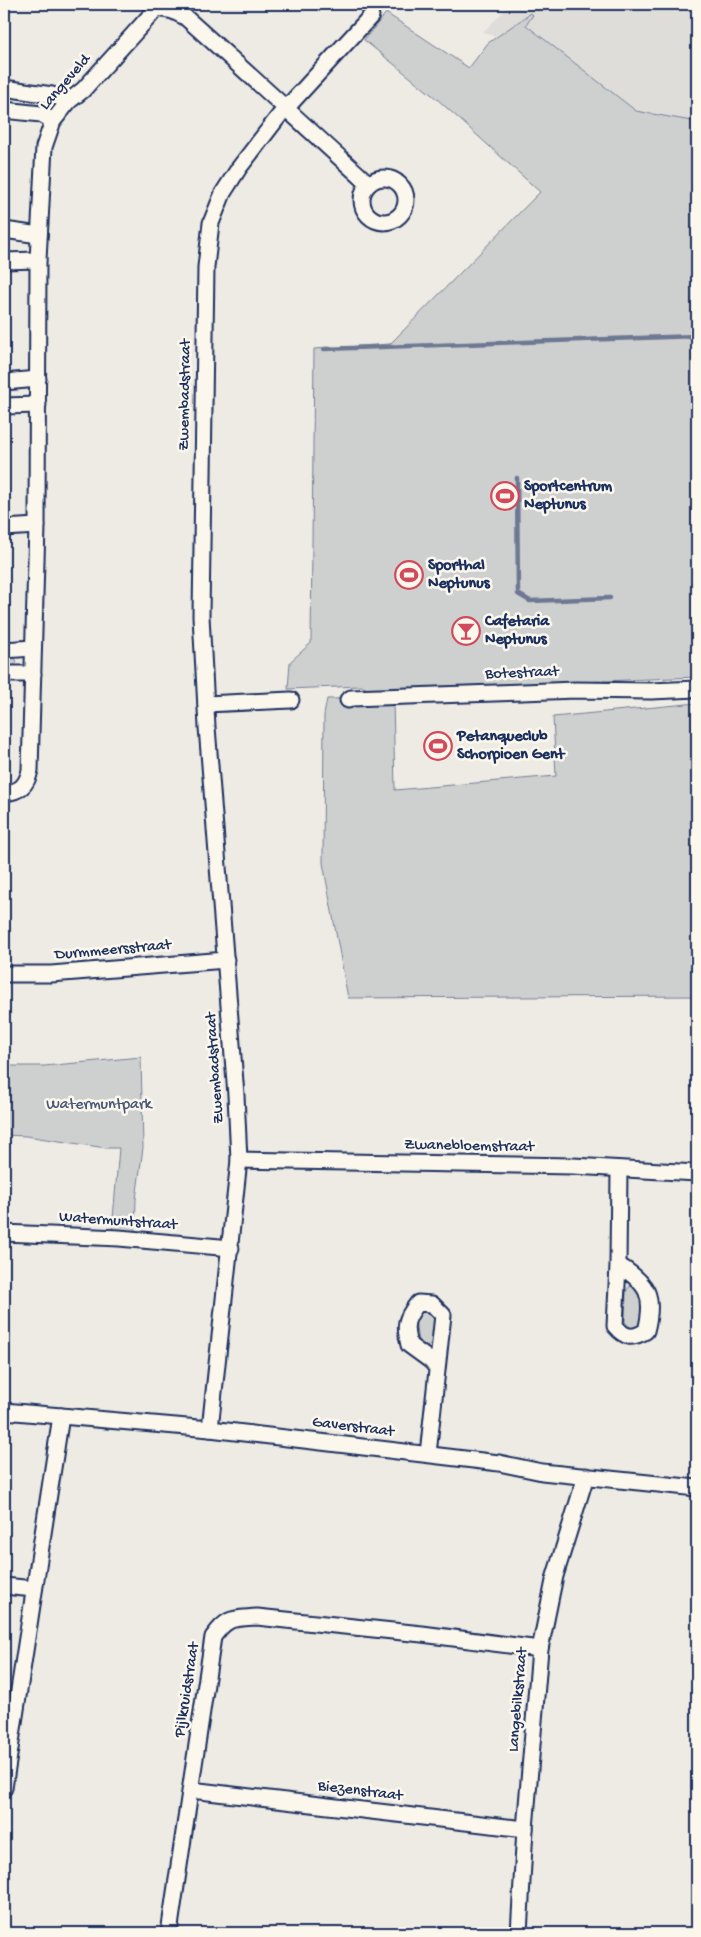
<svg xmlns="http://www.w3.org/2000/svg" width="701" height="1937" font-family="'Gochi Hand',sans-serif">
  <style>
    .built { fill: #deddda }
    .green { fill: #cecfcf; stroke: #747f96 }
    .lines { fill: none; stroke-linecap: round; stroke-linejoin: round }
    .stream { stroke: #6d7892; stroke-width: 4.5 }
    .minor-casing { stroke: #1b2f5e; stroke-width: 19 }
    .minor { stroke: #fbf7ec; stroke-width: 15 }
    .labels { text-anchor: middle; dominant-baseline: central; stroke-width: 5; stroke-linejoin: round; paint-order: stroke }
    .street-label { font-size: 16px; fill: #1b2f5e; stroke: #fbf7ec }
    .poi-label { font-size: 16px; font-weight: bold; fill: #1b2f5e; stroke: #fbf7ec; text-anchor: start }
    .park-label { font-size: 16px; fill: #48577a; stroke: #fbf7ec }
  </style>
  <rect width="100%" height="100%" fill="#eeebe4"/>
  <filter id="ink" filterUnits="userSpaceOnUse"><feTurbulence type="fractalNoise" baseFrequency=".02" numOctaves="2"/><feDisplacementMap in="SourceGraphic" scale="10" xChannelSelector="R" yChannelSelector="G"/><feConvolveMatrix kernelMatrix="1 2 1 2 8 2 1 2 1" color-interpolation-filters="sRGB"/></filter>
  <g filter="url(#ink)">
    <!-- built -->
    <polygon class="built" points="511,4 697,4 697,122 636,111 526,25 533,15 531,14 497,37 483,32"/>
    <!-- green -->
    <g class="green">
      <polygon points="386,13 469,68 488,43 531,13 533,15 526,25 636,111 697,122 697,677 372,691 361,686 288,689 290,662 311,643 314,349 390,344 540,192 437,99 364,40"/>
      <path d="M4,655H11L17,661C14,668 10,668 4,668Z"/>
      <polygon points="393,698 395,790 556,776 553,717 697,703 697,996 348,998 323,863 324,715 327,699"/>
      <polygon points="141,1057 143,1148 136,1199 135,1231 112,1230 119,1148 106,1148 26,1136 4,1135 4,1066 44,1066"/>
      <polygon points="630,1286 635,1286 641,1289 643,1309 640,1328 631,1329 625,1322 626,1291"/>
      <path d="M426,1310L432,1312L437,1317C435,1328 437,1345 424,1348L418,1343L415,1318L417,1315Z"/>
    </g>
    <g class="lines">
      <!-- stream -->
      <g class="stream">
        <polyline points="324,349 697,336"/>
        <polyline points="517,478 518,594 530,601 610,598"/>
      </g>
      <defs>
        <g id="minor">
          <path d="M157,8L173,11L185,17C247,72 308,129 369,184"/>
          <polyline points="4,88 52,95 69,101"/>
          <polyline points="4,110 41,114 53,121"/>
          <circle cx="384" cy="200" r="22"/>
          <polyline points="4,230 39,235"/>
          <polyline points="4,261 38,260"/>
          <polyline points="4,382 38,379"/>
          <polyline points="4,406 38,405"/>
          <polyline points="4,528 37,526"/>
          <polyline points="4,650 33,648"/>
          <polyline points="4,674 33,674"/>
          <polyline points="348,700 351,698 576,690 651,691 697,689"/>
          <polyline points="206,704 291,700"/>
          <path d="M4,793C19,792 27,786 30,770L37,526L38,260L44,147L53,121L69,101L83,90L157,8"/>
          <polyline points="4,974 51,974 226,960"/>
          <polyline points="239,1160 573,1166 697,1173"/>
          <polyline points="4,1233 119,1238 231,1248"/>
          <path d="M618,1265C648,1283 655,1296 646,1331C632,1339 625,1338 615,1326L618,1265L619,1169"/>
          <polyline points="4,1411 210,1429 499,1463 542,1472 697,1488"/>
          <polyline points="210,1429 239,1160 236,1095 207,727 201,616 206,267 211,223 223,193 239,168 279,116 371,16"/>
          <path d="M428,1454L443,1315L432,1304L418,1303C405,1319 404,1326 409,1345L431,1361L436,1367"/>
          <polyline points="4,1586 34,1589"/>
          <polyline points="4,1788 61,1416"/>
          <polyline points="191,1790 525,1829"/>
          <path d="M169,1933L213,1637C228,1616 233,1619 257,1617L422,1634L540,1649"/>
          <polyline points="519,1933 525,1829 540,1649 555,1576 586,1476"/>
        </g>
      </defs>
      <!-- minor casing -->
      <use href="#minor" class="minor-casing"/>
      <!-- minor -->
      <use href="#minor" class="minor"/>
    </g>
  </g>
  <!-- icons -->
  <defs>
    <symbol id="stadium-ring" viewBox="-11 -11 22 22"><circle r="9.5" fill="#fbf7ec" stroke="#d1495b" stroke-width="1.5"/><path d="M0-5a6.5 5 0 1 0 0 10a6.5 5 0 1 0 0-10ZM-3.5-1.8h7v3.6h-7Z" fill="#d1495b"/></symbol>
    <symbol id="bar-ring" viewBox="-11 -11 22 22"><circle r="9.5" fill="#fbf7ec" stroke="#d1495b" stroke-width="1.5"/><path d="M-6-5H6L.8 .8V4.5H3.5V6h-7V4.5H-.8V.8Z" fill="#d1495b"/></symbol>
  </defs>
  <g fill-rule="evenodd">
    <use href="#stadium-ring" x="489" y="480" width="32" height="32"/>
    <use href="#stadium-ring" x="393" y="559" width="32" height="32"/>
    <use href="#bar-ring" x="450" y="615" width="32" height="32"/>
    <use href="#stadium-ring" x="422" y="730" width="32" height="32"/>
  </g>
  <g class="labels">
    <!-- street labels -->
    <g class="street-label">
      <text transform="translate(66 83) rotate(-49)">Langeveld</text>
      <text transform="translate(186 395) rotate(-89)">Zwembadstraat</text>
      <text transform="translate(522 674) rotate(-2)">Botestraat</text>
      <text transform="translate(113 951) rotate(-5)">Durmmeersstraat</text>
      <text transform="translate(216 1068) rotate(-94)">Zwembadstraat</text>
      <text transform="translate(469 1147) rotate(1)">Zwanebloemstraat</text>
      <text transform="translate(118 1222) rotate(4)">Watermuntstraat</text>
      <text transform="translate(353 1428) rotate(7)">Gaverstraat</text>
      <text transform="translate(188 1690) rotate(-81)">Pijlkruidstraat</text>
      <text transform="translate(519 1700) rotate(-85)">Langebilkstraat</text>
      <text transform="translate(360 1792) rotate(7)">Biezenstraat</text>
    </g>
    <!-- poi labels -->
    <g class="poi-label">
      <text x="524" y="487">Sportcentrum<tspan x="524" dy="18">Neptunus</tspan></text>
      <text x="428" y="566">Sporthal<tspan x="428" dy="18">Neptunus</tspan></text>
      <text x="485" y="622">Cafetaria<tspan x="485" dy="18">Neptunus</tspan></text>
      <text x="457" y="737">Petanqueclub<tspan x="457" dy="18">Schorpioen Gent</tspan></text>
    </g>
    <!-- park labels -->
    <g class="park-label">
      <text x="99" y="1105">Watermuntpark</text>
    </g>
  </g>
  <!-- margin -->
  <rect width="701" height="1937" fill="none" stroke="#fbf7ec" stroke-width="20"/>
  <rect x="10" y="10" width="681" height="1917" fill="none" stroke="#1b2f5e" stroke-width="2" filter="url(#ink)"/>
</svg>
